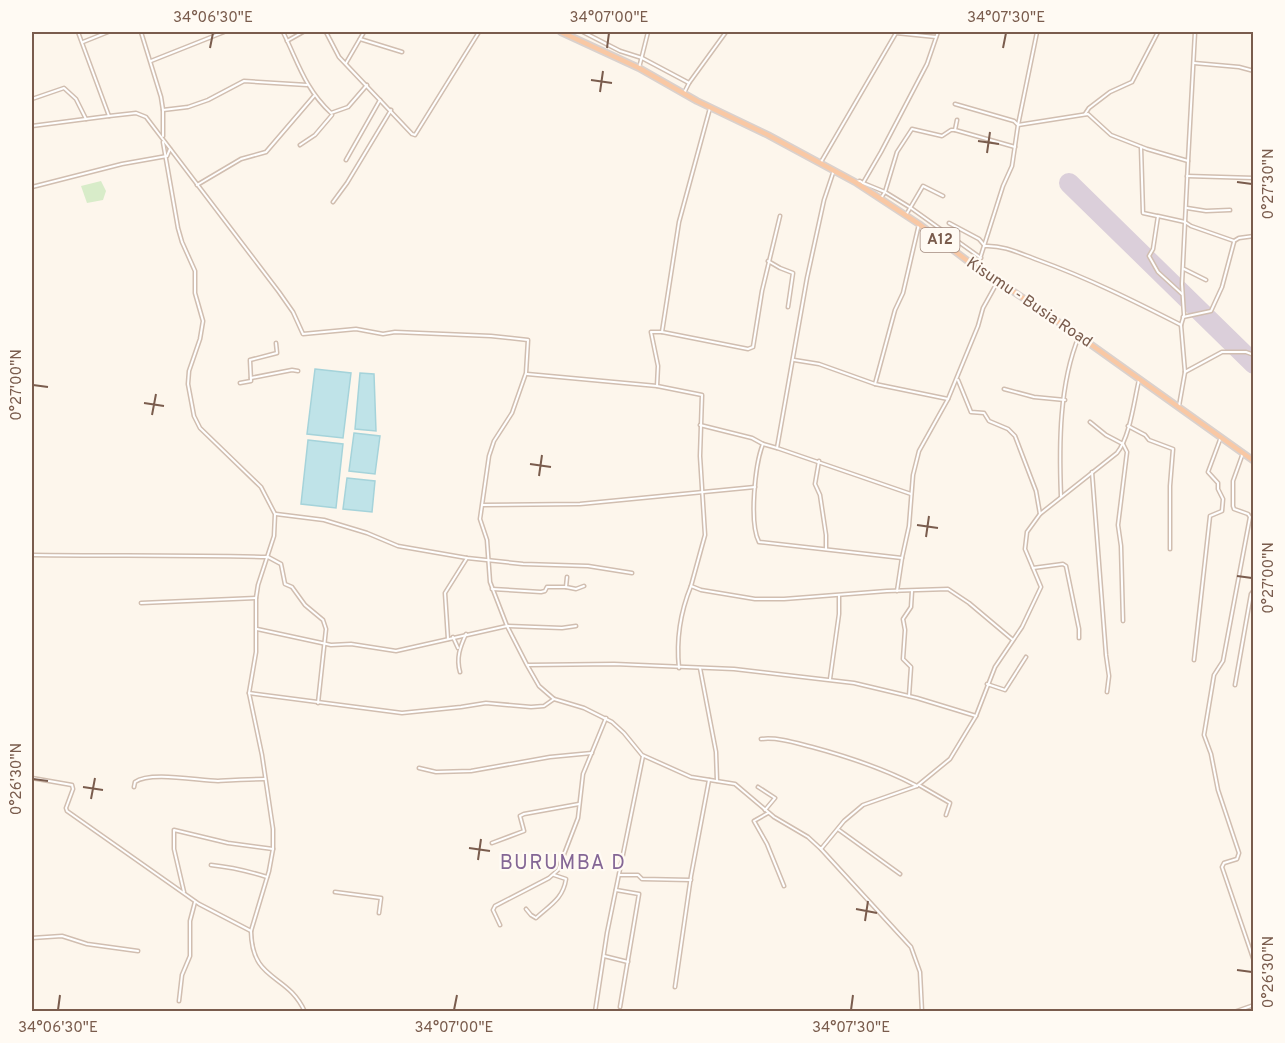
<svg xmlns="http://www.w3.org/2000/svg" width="1285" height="1043" font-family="Overpass,sans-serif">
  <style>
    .green { fill: #d8ecc9 }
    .water { fill: #bfe3e8; stroke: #a5d3da; stroke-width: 1.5 }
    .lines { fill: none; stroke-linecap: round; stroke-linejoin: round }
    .runway { stroke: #dbcfda; stroke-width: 20 }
    .minor-casing { stroke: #d1beb0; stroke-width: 5 }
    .trunk-casing { stroke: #dad1cd; stroke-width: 8 }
    .minor { stroke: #fff; stroke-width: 2 }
    .trunk { stroke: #f9c8a4; stroke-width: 4.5 }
    .ticks { fill: none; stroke: #7a5c4d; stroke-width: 2 }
    .labels { text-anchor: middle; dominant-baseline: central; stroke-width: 4.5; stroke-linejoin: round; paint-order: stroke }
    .shield { fill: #fffaf3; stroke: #a28b7f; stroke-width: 1.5 }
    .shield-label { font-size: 15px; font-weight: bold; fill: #7a5c4d }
    .street-label { font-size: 16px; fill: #7a5c4d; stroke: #fffaf3 }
    .quarter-label { font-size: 20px; letter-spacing: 1.5px; fill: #846695; stroke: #fffaf3 }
    .neatline { fill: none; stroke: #7a5c4d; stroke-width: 2 }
    .ticks-label { font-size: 15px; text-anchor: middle; fill: #7a5c4d }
  </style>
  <rect width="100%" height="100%" fill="#fdf6ec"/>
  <!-- green -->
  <polygon class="green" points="101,181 106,191 103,200 87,203 81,186"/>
  <!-- water -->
  <g class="water">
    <polygon points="315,369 351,373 343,438 307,434"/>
    <polygon points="360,373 374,374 376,431 355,429"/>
    <polygon points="354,433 380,436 375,474 349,471"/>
    <polygon points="308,440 343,444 336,508 301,504"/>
    <polygon points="347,478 375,481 372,512 343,509"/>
  </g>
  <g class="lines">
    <!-- runway -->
    <polyline class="runway" points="1069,183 1254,364"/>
    <defs>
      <g id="minor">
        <path d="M78,32L109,116L136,113L146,117L279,292L293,312L303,334L356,329L383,334L395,332L491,336L528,340L526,373L512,413L494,441L489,456L480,519L487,540L490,582L507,626L527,665L539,686L554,699L584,708L612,722L624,733L642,755L691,777L735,784L774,817L808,837L821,849L844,821L863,805L917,786L950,759L976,716L995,667L1022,627L1041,587L1025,549L1027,532L1040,514L1117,453C1130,437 1134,401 1139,380"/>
        <polyline points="141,32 161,97 163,110 163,136"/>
        <path d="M283,32C298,62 305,89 331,113L348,107L367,85"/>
        <polyline points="326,32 339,57 412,134 415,135 479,32"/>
        <polyline points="583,32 620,51 642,58 689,83"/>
        <polyline points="360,39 402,52"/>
        <polyline points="287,41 303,32"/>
        <polyline points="83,42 108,32"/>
        <polyline points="151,61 224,32"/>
        <polyline points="346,63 364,32"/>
        <polyline points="1194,63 1239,67 1254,71"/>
        <polyline points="639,68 648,32"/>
        <polyline points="684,93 689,83 726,32"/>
        <polyline points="32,99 64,88 76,99 86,119"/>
        <polyline points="955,104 1014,121 1018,125 1037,32"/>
        <polyline points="163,110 188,107 208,100 244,81 307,85"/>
        <polyline points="1085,114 1089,108 1110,92 1132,82 1158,32"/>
        <polyline points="32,126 109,116"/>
        <polyline points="955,130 957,120"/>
        <path d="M163,142L178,228L182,242L195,271V293L203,321L200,339L189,371L188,384L194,416L200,428L261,487L275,514L274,536L258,585L256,598V652L249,693L262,755L273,829V849L269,871L251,931C252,983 287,972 305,1012"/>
        <polyline points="300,145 315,135 332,115"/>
        <polyline points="1141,147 1143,213 1157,216"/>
        <polyline points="346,160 380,100"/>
        <polyline points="821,162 896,33 936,37"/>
        <polyline points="834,170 824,200 807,278 777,448 911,494"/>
        <polyline points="1187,176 1254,178"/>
        <polyline points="856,182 860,181 863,183 881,152 927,64 938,32"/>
        <polyline points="863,183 885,192 911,208 981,258"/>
        <polyline points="197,185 241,159 266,152 314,96"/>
        <polyline points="32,187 122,164 167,156 170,149"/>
        <polyline points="881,198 885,192 897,152 912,129 942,136 951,130 955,130 1015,147"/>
        <polyline points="333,202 347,183 391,110"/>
        <polyline points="1187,208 1206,211 1230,210"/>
        <polyline points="906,215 923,186 943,196"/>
        <path d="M949,223L979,239L985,246C1004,245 1021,254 1038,260C1088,278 1134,301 1181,325"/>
        <polyline points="768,261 780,268 793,273 788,307"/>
        <polyline points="977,268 1003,186 1012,166 1018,125 1088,114 1111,135 1147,149 1188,161 1195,32"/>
        <polyline points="1184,269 1206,280"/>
        <polyline points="1182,294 1158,272 1149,256 1153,249 1158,216 1185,222 1191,226 1234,241 1239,238 1254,236"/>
        <polyline points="1183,317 1211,311 1222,287 1234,242"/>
        <polyline points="662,332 679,222 710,108"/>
        <polyline points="794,360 819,364 875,384 948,399"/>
        <polyline points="1185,372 1222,352 1246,352 1254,355"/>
        <polyline points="527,374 657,386 702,395 700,456 705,535 691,586 701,590 755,599 784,599 887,591 948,589 969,603 1013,640"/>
        <polyline points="251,378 292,370 298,371"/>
        <polyline points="958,380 971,412 984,413 989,421 1008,429 1015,436 1036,491 1040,514"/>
        <polyline points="240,383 251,381 250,360 277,353 276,343"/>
        <polyline points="875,384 895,310 903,293 919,224"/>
        <polyline points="657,386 658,366 651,332 662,332 748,349 753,347 762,291 780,216"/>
        <polyline points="1004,389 1034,397 1065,400"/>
        <polyline points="1179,406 1185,372 1181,325 1184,315 1182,284 1188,161"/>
        <polyline points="1090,422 1106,435 1123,444 1127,452 1118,525 1121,546 1123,621"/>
        <path d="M700,425L752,438L763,444C755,464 749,523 759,542L902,558L897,591"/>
        <polyline points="1128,426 1145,435 1149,440 1173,449 1170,486 1170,549"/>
        <polyline points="763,444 777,448"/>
        <polyline points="1243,453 1233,481 1233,506 1234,509 1248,514 1250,517 1223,661 1214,675 1204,735 1211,754 1218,790 1239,853 1237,859 1224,863 1222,867 1254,961"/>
        <polyline points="819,461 815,484 820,495 826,535 826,549"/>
        <polyline points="1092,472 1106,655 1109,676 1107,692"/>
        <path d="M1061,496C1059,445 1059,384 1079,336"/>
        <polyline points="483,505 580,504 755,487"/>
        <polyline points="276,514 324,520 367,533 398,546 467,558 523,564 588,566 632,573"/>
        <path d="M32,555C110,556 189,555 268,557L281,564L285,584L292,587L305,605L323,620L326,629L318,703"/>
        <polyline points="902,558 909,526 913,475 919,451 948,399 978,326 983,308 998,281"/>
        <polyline points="1033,568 1063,564 1066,566 1079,629 1079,638"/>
        <polyline points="566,587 576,589 584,586"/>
        <polyline points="492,589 541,592 545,591 547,587 566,587 567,577"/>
        <polyline points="141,603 256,598"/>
        <polyline points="257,629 331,645 351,644 396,651 507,626 562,628 576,626"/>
        <polyline points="453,637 458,648"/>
        <polyline points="448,639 445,593 467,558"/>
        <polyline points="1194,660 1210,516 1222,511 1223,499 1218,489 1218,483 1208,472 1221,437"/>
        <polyline points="528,665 614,664 734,669 854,683 917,698 976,716"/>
        <path d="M679,668C676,639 680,613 691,586"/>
        <polyline points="700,668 716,752 717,781"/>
        <path d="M460,672C456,658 460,647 466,634"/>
        <polyline points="830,679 839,614 839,596"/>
        <polyline points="987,684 1005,690 1026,657"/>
        <polyline points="1235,685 1251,594 1254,590"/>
        <polyline points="249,693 402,713 461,707 486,703 531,707 544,706 554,699"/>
        <polyline points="909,696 911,667 903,659 905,630 903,619 911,607 912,591"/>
        <path d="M761,739C778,737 796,743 812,747C849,757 883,768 917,786"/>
        <polyline points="419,768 436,772 471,771 550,757 592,753"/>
        <polyline points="32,778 72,785 73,789 66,808 67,811 199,904 251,931"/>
        <polyline points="919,785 950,803 946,815"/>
        <path d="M134,787L135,782C150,771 200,781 218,781C234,780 249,779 265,779"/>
        <polyline points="758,787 775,798 765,810"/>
        <polyline points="768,813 754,821 767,844 784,886"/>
        <polyline points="839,830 900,874"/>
        <polyline points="492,843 524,831 520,816 524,814 579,804"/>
        <polyline points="821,849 911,947 920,972 922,1012"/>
        <path d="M211,865C230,867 248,871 267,877"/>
        <polyline points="620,875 638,875 642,879 691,880"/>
        <polyline points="616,890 639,894 620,1007"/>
        <polyline points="184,892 174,849 174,830 228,843 273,849"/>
        <polyline points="335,892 381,898 379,913"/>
        <path d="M526,909L531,915L536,918C550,905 563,899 566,879L554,875"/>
        <polyline points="500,925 493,910 495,906 549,878 558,870 578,818 583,774 606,718"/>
        <polyline points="32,938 62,936 87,944 138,951"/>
        <polyline points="604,956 628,962"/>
        <polyline points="675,987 691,876 709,780"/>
        <polyline points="179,1001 182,975 190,956 190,921 195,902"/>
        <polyline points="595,1012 607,933 643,756"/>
        <polyline points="1234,1012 1254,1005"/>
      </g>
      <polyline id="trunk" points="561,32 639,68 697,101 768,135 855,182 919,224 977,268 998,281 1079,336 1254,461"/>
    </defs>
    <!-- minor casing -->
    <use href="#minor" class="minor-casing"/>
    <!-- trunk casing -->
    <use href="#trunk" class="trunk-casing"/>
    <!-- minor -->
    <use href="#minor" class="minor"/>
    <!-- trunk -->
    <use href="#trunk" class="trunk"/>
  </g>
  <!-- ticks -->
  <path class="ticks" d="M210,48L213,33M607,48L609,33M1003,48L1006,33M591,80L612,83M600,92L603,71M978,141L999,144M987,153L990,132M1237,182L1252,184M33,385L48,387M144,403L164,406M152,415L156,394M530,464L551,467M539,476L542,455M917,525L938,528M926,537L929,516M1237,576L1252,578M33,779L48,781M83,787L103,790M91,799L95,778M469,848L490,851M478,860L481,839M856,909L877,913M865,921L868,901M1237,970L1252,972M58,1010L60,995M454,1010L457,995M851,1010L853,995"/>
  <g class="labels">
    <!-- shield labels -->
    <rect class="shield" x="920.5" y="228" width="39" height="24" rx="4.5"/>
    <g class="shield-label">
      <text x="940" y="240">A12</text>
    </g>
    <!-- street labels -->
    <g class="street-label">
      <text transform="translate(1029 303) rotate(34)">Kisumu - Busia Road</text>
    </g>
    <!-- quarter labels -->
    <g class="quarter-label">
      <text x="563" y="864">BURUMBA D</text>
    </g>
  </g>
  <!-- border -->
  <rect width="1285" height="1043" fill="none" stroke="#fffaf3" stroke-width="66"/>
  <rect x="33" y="33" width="1219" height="977" class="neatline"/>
  <g class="ticks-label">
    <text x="213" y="22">34°06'30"E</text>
    <text x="609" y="22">34°07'00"E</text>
    <text x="1006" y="22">34°07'30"E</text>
    <text transform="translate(1268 184) rotate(-90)" y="5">0°27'30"N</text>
    <text transform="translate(16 385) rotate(-90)" y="5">0°27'00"N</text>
    <text transform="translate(1268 578) rotate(-90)" y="5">0°27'00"N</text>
    <text transform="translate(16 779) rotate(-90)" y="5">0°26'30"N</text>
    <text transform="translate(1268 972) rotate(-90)" y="5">0°26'30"N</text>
    <text x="58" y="1032">34°06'30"E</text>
    <text x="454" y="1032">34°07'00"E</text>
    <text x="851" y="1032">34°07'30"E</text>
  </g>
</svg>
